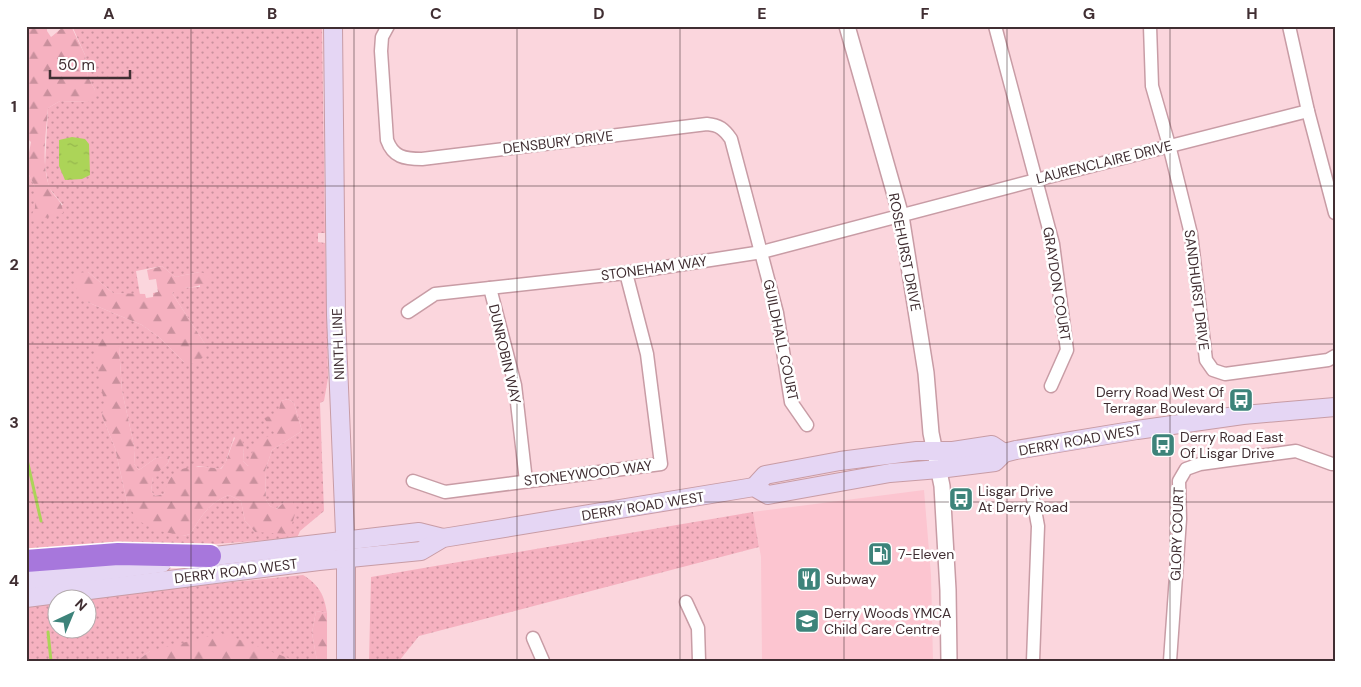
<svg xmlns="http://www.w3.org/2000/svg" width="1361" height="687" font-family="'DM Sans',sans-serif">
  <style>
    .built { fill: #fcc5d0 }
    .grass { fill: url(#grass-dots); fill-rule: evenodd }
    .forest { fill: url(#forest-firs) }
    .water { fill: url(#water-ripples) }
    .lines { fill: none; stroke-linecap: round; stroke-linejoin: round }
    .stream { stroke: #acd458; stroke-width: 3 }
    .minor-casing { stroke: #c89ca5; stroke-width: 15 }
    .tertiary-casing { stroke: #c89ca5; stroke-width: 18 }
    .secondary-casing { stroke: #c89ca5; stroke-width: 20 }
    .motorway-casing { stroke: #fff; stroke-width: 25 }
    .minor { stroke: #fff; stroke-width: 12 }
    .tertiary { stroke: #fff; stroke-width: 15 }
    .secondary { stroke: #e5d6f4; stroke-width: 18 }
    .motorway { stroke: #a777dc; stroke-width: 22 }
    .grid { fill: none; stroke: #402e32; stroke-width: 1; stroke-opacity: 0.55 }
    .labels { text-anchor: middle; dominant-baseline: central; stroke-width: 5; stroke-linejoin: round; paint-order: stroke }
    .street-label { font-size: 14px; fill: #402e32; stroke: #fff }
    .poi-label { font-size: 14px; fill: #402e32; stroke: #fff; text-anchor: start }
    .neatline { fill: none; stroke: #402e32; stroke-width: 2 }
    .grid-label { font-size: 16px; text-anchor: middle; font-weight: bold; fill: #402e32 }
  </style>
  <defs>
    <pattern id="grass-dots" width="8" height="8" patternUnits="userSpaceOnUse" patternTransform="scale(1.25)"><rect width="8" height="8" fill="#f6b1c0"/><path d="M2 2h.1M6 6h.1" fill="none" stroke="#c9909d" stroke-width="1.8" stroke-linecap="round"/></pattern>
    <pattern id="forest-firs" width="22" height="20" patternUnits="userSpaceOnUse" patternTransform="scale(1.25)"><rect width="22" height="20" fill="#f6b1c0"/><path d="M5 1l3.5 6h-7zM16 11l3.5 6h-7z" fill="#c9909d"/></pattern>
    <pattern id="water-ripples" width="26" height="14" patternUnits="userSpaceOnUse" patternTransform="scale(1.25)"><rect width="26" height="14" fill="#acd458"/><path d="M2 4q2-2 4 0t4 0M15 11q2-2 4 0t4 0" fill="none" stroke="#95b64d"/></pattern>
  </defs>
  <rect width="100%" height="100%" fill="#fbd6dd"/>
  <!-- built -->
  <polygon class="built" points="924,490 931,575 933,661 762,661 761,557 753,512"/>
  <!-- grass -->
  <g class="grass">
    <path d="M70,26H322L325,233H318V242L325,243L328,378L324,401L320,403L324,511L300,531L297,538L144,549L26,551V169L35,187V208L63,205L49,188L45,166L48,108L60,101L88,102L95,90L88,77L85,55L73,28ZM162,266L175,277L200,272V287L178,288L172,293L205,344L184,362L159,337L142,325L87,302L88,272L113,293L140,295L136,271ZM119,347L122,391L135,450L134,464L139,470L156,458L170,457L168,463L153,476L151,491L155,496L164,494L172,476L198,466L220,469L225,464L234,437L244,447L243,461L248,466L276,434L281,401L288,399L294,403L302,431L272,450L265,471L266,500L270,506L276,509L286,500L255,532L245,521L241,501L229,495C207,504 202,516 190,534L183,536L127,502L115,448L102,416Z"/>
    <polygon points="753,512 759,547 419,636 399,661 369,661 371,577"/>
    <path d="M303,575C319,585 324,594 327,613L316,611L312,633L317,661L150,651L137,661H26V603L57,600L58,630H88V600L65,599Z"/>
  </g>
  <!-- forest -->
  <g class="forest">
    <path d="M26,26H47V31L51,37C58,32 64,23 72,28L85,55L88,77L95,90L94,98L88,102L60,101L48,108C46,133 41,161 49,186C52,197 63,199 63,213L36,220L32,214L35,208V187L26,169L31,142L26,137Z"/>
    <path d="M162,266L175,277L200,272L210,275L208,281C194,291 184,284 172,293L205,344V356L194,364L184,362L159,337L142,325L87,302L76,288L73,279L77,273L88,272L113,293L145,294L146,298L153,297V293L158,292L156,279L149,280L147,270Z"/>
    <path d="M103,335H111L119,347L122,391L135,450L134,464L139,470L156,458L170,456L168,463L153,477L151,491L155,496L164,494C166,488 168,480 173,475C184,463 206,467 221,469C231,458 229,442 240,432L244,447L243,461L248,466L256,441L275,434L264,418L278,414L281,401L288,399L294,403L302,431L272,450L265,471L266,500L270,506L277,509L286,500L293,499L295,514L289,534L255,532L245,521L241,501L229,495C207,504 202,516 190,534L183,536L156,530L137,520L127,502L115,448L102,416L104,402L95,354L96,340Z"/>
    <polygon points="316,611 327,613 327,661 317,661 312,633"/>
    <polygon points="222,633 296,661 137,661 150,651"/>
  </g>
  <!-- water -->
  <polygon class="water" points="72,137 85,139 89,144 90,175 82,179 65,180 59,166 59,140"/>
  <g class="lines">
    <!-- stream -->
    <g class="stream">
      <polyline points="26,455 41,521"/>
      <polyline points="48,632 51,661"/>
    </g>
    <defs>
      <g id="minor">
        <path d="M388,26L382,37L381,51L387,140C393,157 404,159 422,159L707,124C719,125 724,129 731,139L777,313L791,402L807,425"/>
        <polyline points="995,26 1053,244 1067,350 1051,386"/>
        <polyline points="1150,26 1152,86 1169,145 1191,234 1206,360 1213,370 1225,374 1328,360 1335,356"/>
        <polyline points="1289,26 1308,111 1335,213"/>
        <polyline points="490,288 515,385 526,481"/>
        <polyline points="408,312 435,294 626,273 762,252 1036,180 1308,111"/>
        <polyline points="413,481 445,492 661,464 647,354 626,273"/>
        <polyline points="686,602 698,628 699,661"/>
        <polyline points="533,638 543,661"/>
        <polyline points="1033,661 1038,526 1033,499"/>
        <polyline points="1170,661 1180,519 1179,481 1186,469 1200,464 1296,451 1332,464"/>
      </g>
      <polyline id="tertiary" points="847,26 901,216 926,373 931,433 942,486 948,590 949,661"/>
      <g id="secondary">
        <polyline points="333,26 336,315 346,558 346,661"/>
        <polyline points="754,487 765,475 840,461 917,451 953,451 992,445 1004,453"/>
        <polyline points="198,558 419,532 443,538"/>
        <polyline points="26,581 162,563"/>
        <polyline points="26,598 319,561 421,551 443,538 754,487 768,495 890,473 939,469 995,462 1004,453 1016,450 1137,430 1243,415 1335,407"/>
      </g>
      <polyline id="motorway" points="26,561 118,554 210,556"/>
    </defs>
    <!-- minor casing -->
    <use href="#minor" class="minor-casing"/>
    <!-- tertiary casing -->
    <use href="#tertiary" class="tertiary-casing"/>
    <!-- secondary casing -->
    <use href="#secondary" class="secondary-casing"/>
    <!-- motorway casing -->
    <use href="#motorway" class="motorway-casing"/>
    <!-- minor -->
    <use href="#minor" class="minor"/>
    <!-- tertiary -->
    <use href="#tertiary" class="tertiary"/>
    <!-- secondary -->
    <use href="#secondary" class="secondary"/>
    <!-- motorway -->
    <use href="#motorway" class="motorway"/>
  </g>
  <!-- grid -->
  <path class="grid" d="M191,26V661M354,26V661M517,26V661M680,26V661M844,26V661M1007,26V661M1170,26V661M26,186H1335M26,344H1335M26,502H1335"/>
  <!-- icons -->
  <defs>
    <symbol id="bus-square" viewBox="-11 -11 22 22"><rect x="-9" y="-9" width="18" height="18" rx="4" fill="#3d837a" stroke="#fff"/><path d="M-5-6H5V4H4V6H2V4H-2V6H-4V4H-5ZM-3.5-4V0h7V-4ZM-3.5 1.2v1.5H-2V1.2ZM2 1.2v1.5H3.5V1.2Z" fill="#fff"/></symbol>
    <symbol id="fuel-square" viewBox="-11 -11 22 22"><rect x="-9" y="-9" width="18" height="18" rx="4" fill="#3d837a" stroke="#fff"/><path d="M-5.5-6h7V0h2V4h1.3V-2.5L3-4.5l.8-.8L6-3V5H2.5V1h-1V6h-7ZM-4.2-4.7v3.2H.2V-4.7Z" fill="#fff"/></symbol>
    <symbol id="restaurant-square" viewBox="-11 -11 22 22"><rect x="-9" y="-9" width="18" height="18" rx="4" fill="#3d837a" stroke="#fff"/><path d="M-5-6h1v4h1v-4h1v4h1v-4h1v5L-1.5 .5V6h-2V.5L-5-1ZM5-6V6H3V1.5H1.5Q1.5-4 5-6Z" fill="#fff"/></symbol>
    <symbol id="school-square" viewBox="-11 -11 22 22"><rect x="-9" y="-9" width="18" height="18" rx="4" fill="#3d837a" stroke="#fff"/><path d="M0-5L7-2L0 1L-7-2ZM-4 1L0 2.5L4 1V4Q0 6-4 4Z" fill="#fff"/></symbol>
  </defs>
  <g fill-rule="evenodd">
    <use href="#bus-square" x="1227" y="386" width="28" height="28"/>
    <use href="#bus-square" x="1149" y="431" width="28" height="28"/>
    <use href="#bus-square" x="947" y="485" width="28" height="28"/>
    <use href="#fuel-square" x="866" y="540" width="28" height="28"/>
    <use href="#restaurant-square" x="795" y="565" width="28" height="28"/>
    <use href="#school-square" x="793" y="607" width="28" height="28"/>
  </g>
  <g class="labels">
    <!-- street labels -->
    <g class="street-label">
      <text transform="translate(558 142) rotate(-7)">DENSBURY DRIVE</text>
      <text transform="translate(1104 162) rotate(-14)">LAURENCLAIRE DRIVE</text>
      <text transform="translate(905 252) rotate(79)">ROSEHURST DRIVE</text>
      <text transform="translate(654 268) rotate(-8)">STONEHAM WAY</text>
      <text transform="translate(1057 284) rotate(81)">GRAYDON COURT</text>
      <text transform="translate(1197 290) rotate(83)">SANDHURST DRIVE</text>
      <text transform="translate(781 340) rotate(78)">GUILDHALL COURT</text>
      <text transform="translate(338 344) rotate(-92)">NINTH LINE</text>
      <text transform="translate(505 354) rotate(77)">DUNROBIN WAY</text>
      <text transform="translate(1080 440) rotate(-10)">DERRY ROAD WEST</text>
      <text transform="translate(588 473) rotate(-7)">STONEYWOOD WAY</text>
      <text transform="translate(643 506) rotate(-9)">DERRY ROAD WEST</text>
      <text transform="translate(1177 534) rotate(-88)">GLORY COURT</text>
      <text transform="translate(236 571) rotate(-7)">DERRY ROAD WEST</text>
    </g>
    <!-- poi labels -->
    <g class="poi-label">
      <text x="1224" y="392" text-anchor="end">Derry Road West Of<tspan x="1224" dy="16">Terragar Boulevard</tspan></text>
      <text x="1180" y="437">Derry Road East<tspan x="1180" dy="16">Of Lisgar Drive</tspan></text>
      <text x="978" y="491">Lisgar Drive<tspan x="978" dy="16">At Derry Road</tspan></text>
      <text x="898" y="554">7-Eleven</text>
      <text x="826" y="579">Subway</text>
      <text x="824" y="613">Derry Woods YMCA<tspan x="824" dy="16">Child Care Centre</tspan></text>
    </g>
  </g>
  <!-- border -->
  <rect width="1361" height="687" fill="none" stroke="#ffffff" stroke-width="55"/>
  <!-- north arrow -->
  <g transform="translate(72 614) rotate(44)"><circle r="24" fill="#ffffff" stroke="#b3abad"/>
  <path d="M0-4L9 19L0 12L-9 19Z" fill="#3d837a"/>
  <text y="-8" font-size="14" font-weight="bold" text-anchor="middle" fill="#402e32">N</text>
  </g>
  <!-- scale -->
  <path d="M50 70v8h80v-8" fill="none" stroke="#402e32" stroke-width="2.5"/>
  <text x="58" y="70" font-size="15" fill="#402e32" stroke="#ffffff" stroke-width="4" paint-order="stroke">50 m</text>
  <rect x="28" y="28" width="1306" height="632" class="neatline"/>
  <g class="grid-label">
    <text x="109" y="19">A</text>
    <text x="272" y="19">B</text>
    <text x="436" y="19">C</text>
    <text x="599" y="19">D</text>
    <text x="762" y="19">E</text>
    <text x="925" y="19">F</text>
    <text x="1089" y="19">G</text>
    <text x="1252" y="19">H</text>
    <text x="14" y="112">1</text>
    <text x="14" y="270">2</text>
    <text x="14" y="428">3</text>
    <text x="14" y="586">4</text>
  </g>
</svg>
